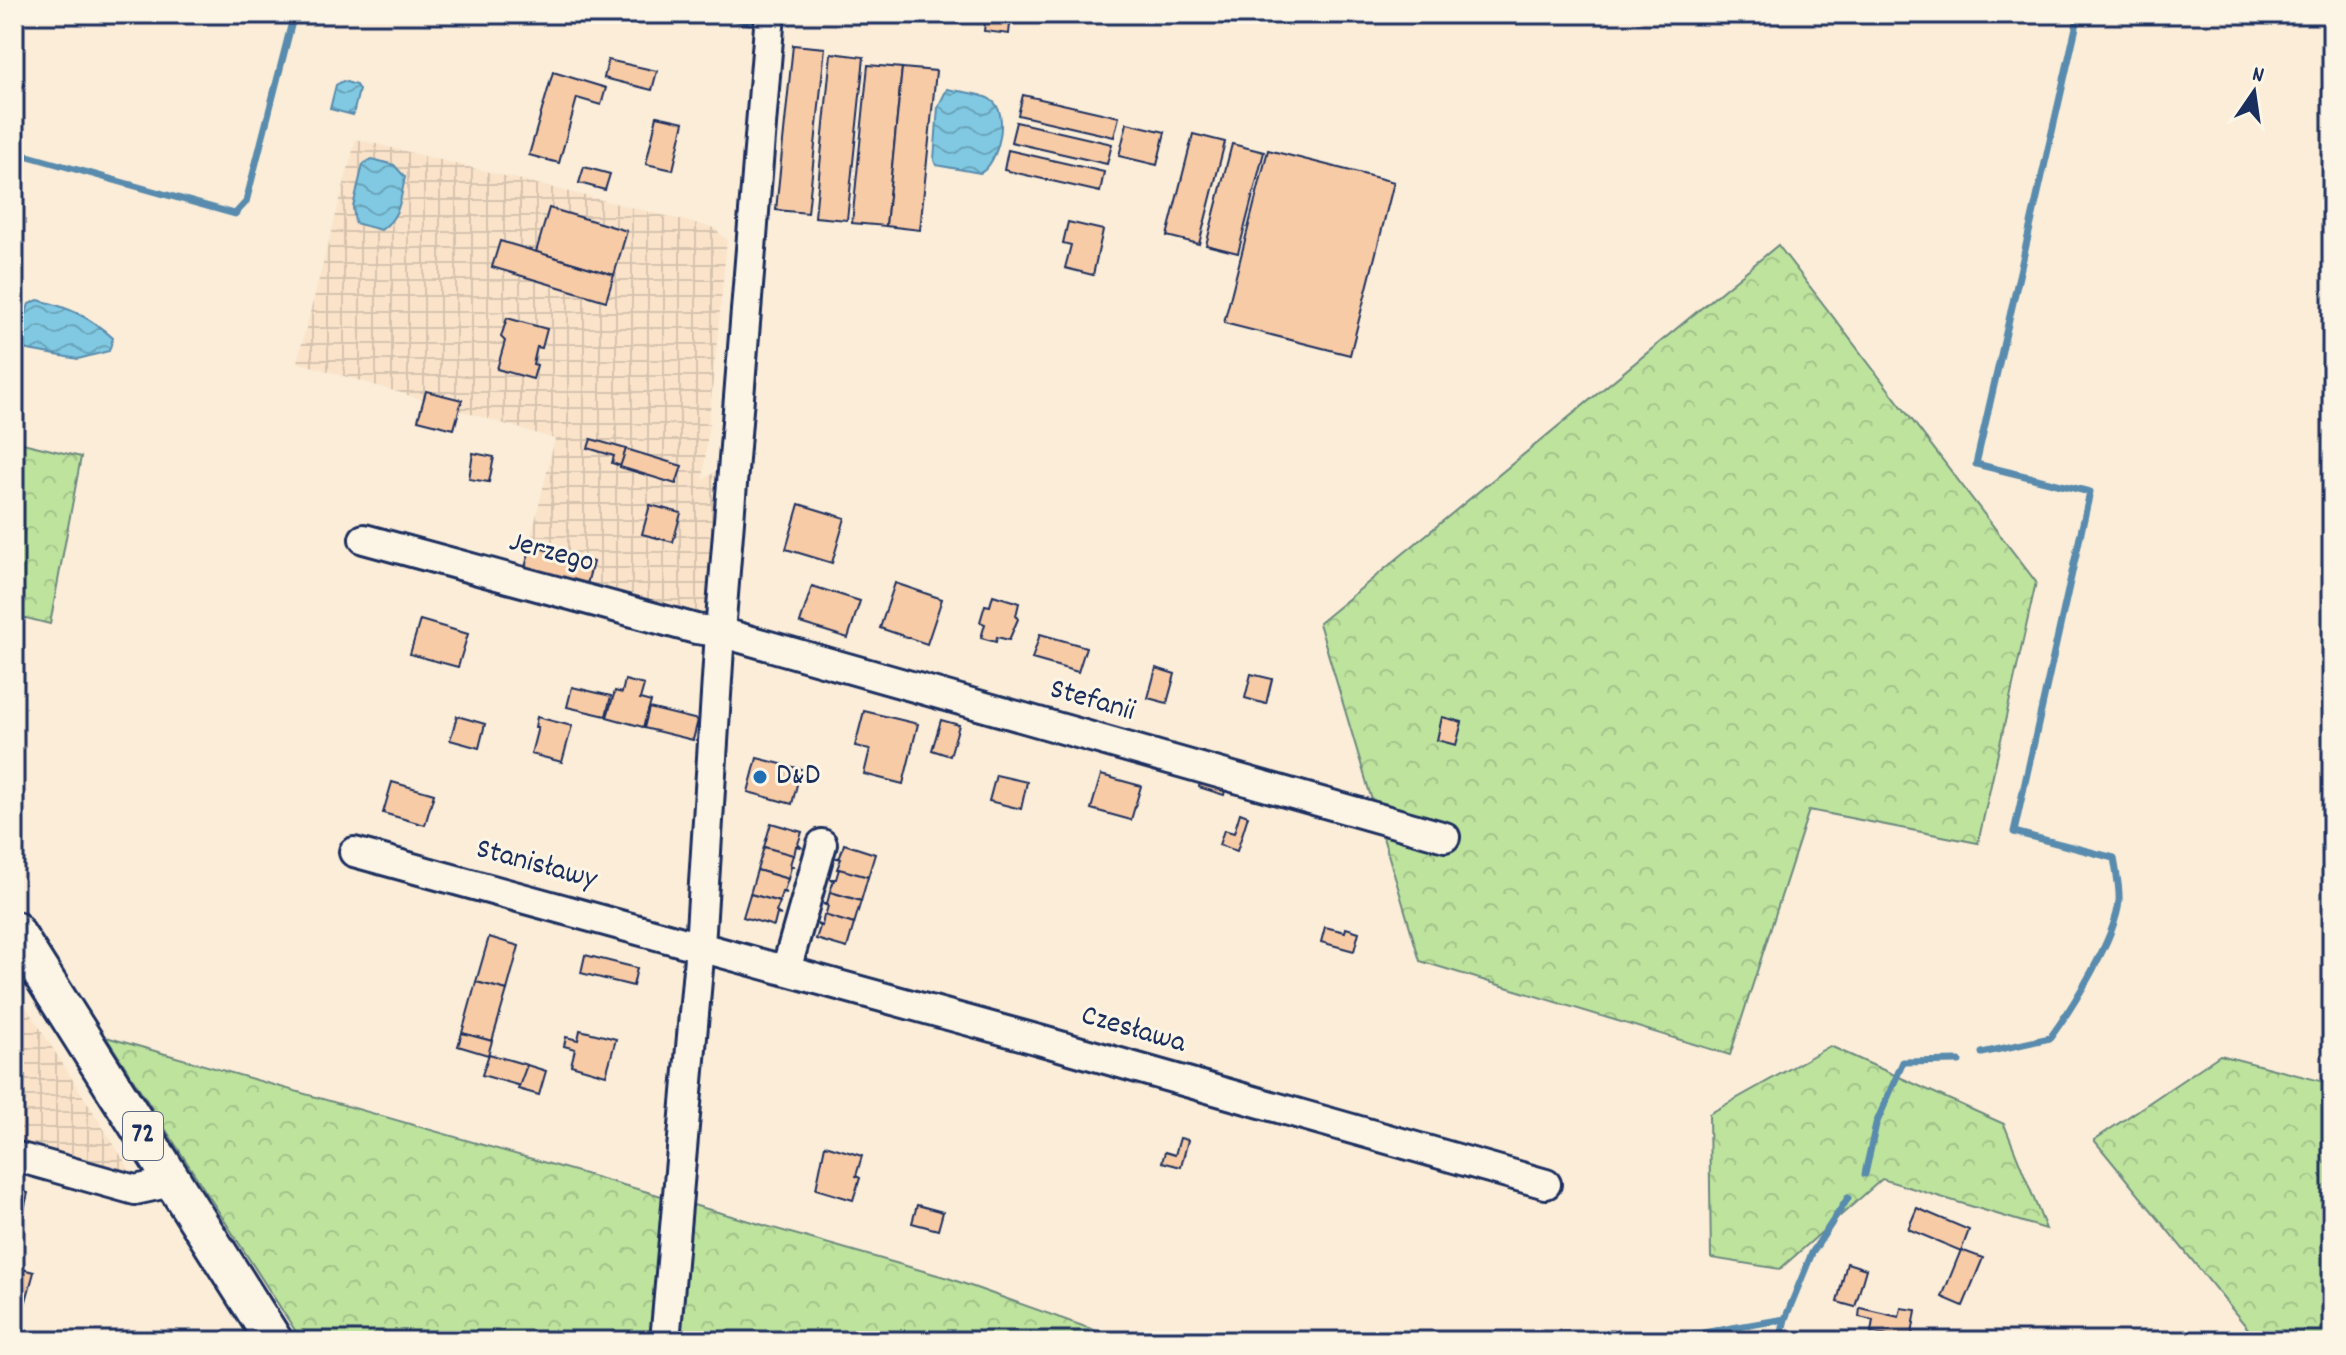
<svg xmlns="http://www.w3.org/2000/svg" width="2346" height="1355" font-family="Dekko,sans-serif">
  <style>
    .industrial { fill: url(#industrial-grid) }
    .forest { fill: url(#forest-crowns); stroke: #6c897e; stroke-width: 2 }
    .water { fill: url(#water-waves); stroke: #588bad; stroke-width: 2 }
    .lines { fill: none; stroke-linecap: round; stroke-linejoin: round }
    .stream { stroke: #588bad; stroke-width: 7 }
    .building { fill: #f7cba6; stroke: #1b2f5e; stroke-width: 2 }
    .minor-casing { stroke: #1b2f5e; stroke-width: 34 }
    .major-casing { stroke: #1b2f5e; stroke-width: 42 }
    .minor { stroke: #fcf5e5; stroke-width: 28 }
    .major { stroke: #fcf5e5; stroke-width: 36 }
    .poi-dot { fill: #1f6fb2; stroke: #fcf5e5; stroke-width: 3 }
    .labels { text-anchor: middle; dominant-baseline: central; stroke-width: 6; stroke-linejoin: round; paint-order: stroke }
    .shield { fill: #fcf5e5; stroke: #5e6a86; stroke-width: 2 }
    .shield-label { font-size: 28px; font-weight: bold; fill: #1b2f5e }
    .street-label { font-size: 30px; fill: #1b2f5e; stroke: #fcf5e5 }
    .poi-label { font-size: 30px; fill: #1b2f5e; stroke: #fcf5e5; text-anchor: start }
  </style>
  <defs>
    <pattern id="industrial-grid" width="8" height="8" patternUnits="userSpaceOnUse" patternTransform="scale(2)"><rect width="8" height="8" fill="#fae3c9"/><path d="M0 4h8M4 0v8" fill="none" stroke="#d6c3af"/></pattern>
    <pattern id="forest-crowns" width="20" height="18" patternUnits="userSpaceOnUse" patternTransform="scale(2)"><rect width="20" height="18" fill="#bee39d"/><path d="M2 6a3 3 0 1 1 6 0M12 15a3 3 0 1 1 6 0" fill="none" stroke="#a3c38a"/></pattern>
    <pattern id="water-waves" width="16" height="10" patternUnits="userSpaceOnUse" patternTransform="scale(2)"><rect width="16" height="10" fill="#81c9e2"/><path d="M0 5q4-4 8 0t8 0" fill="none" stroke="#69a4ba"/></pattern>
  </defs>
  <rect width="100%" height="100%" fill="#fbedd8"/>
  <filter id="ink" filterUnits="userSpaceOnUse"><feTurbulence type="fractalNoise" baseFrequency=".0125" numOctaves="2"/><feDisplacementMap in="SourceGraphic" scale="16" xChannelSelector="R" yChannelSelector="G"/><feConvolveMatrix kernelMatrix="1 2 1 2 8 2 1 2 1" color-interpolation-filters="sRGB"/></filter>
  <g filter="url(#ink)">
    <!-- industrial -->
    <g class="industrial">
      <polygon points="356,139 714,228 727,240 703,480 715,472 707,610 696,618 523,571 555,439 297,362"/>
      <polygon points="14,996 20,997 137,1181 14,1145"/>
    </g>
    <!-- forest -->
    <g class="forest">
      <polygon points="1778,245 2036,582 1978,843 1809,810 1730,1055 1420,961 1319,623"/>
      <polygon points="14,441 81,457 50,624 14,615"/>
      <polygon points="106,1037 948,1278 1125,1341 302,1341"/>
      <polygon points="1830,1046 2004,1124 2046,1229 1882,1179 1780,1269 1711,1258 1709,1114"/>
      <polygon points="2220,1055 2332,1084 2332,1341 2258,1341 2094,1140"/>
    </g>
    <!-- water -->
    <g class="water">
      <polygon points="343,81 356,85 359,90 353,115 330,109 336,85"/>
      <path d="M947,89C960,92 981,93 991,100C1011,112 998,165 980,173L936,165L934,160L938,107Z"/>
      <path d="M372,159L394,165L405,177C400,200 401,216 381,230L355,223L353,207L363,164Z"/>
      <path d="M38,300C68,307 90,317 113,338L109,351L78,359L23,349L18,337L29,304Z"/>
    </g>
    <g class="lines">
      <!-- stream -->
      <g class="stream">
        <polyline points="717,14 750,22"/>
        <polyline points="14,152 235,214 246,202 294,14"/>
        <path d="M1982,1053L2050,1038C2072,1008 2116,937 2119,901C2120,888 2116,871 2114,858L2014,832L2090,492L1976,464L2079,14"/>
        <polyline points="1865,1174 1876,1124 1903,1062 1959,1061"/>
        <polyline points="1656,1341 1785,1319 1812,1253 1848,1198"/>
        <polyline points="1780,1341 1785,1319"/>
      </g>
    </g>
    <!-- building -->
    <g class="building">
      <polygon points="986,14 1011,14 1009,34 984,31"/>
      <polygon points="793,45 825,48 808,213 776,210"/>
      <polygon points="831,53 864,57 847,220 815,217"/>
      <polygon points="608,60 657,71 652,90 604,78"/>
      <polygon points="868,65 902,68 886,226 852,223"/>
      <polygon points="902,68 936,71 920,230 886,226"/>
      <polygon points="553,72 606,88 601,105 577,98 559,163 529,155"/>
      <polygon points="1023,95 1119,117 1114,137 1018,115"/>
      <polygon points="657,116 684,122 673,170 646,164"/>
      <polygon points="1016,122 1112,144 1107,164 1011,142"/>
      <polygon points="1127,123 1165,132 1157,165 1119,156"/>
      <polygon points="1193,134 1225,142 1199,244 1167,236"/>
      <polygon points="1232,144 1264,152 1238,253 1206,245"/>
      <polygon points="1008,150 1104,172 1100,192 1004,170"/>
      <polygon points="1268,150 1394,182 1350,355 1224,323"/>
      <polygon points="584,167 610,174 605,190 579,183"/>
      <polygon points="549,208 627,231 614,275 536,252"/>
      <polygon points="1068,222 1103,230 1093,275 1065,268 1071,245 1063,243"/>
      <polygon points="500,241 614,275 606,301 492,267"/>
      <polygon points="507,318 547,329 542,348 537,347 533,364 537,365 533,379 497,369 505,341 501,337"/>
      <polygon points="426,391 462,400 454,429 418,420"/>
      <polygon points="591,439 626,449 621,466 612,463 614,456 588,448"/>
      <polygon points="626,449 682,466 676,484 620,467"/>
      <polygon points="473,453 494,457 489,482 469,479"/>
      <polygon points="799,504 845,518 832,563 786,549"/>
      <polygon points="650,505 681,513 673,542 642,534"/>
      <polygon points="531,546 593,562 586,588 524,571"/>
      <polygon points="895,583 942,599 927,644 880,628"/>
      <polygon points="812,586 860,601 848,638 800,623"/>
      <polygon points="993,595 1019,603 1016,616 1018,619 1009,640 997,637 996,642 981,638 985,624 980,622 985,605 990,606"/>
      <polygon points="420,620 468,634 458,667 410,654"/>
      <polygon points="1040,634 1086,647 1078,672 1032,659"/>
      <polygon points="1156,668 1175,674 1167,703 1148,698"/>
      <polygon points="1251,674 1272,679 1266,704 1245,698"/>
      <polygon points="625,680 644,685 640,699 651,702 643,727 607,717 615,691 622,693"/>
      <polygon points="572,687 611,696 606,716 567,707"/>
      <polygon points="649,708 698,720 693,740 644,728"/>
      <polygon points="864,711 918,724 903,784 864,774 870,749 855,746"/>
      <polygon points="457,716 485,724 479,748 450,740"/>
      <polygon points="537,717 572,726 562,762 531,754 538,727 535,727"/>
      <polygon points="1442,717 1462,722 1456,745 1437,740"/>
      <polygon points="941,720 959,725 950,756 932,750"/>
      <polygon points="757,758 801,769 792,804 748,792"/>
      <polygon points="1203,772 1228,779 1224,795 1199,787"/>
      <polygon points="996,775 1027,782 1021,809 989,801"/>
      <polygon points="1101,775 1141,786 1131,820 1091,809"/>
      <polygon points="392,782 434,794 425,825 383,813"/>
      <polygon points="1240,813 1248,816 1237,851 1219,845 1224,830 1234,833"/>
      <polygon points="771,823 802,832 798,844 801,847 796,846 794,856 764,847"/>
      <polygon points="844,844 875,854 868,877 837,869 841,859 837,858 840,857"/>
      <polygon points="764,847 793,855 790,865 795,867 791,867 788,879 757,870"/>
      <polygon points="839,869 868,877 861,901 830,892 834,880 830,879 836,879"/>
      <polygon points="757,870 788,879 784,891 787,893 782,892 779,902 750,894"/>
      <polygon points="830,892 861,901 854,924 825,916 828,906 823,904 827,904"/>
      <polygon points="750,894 780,902 776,912 781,915 777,914 774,926 743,917"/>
      <polygon points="824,915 854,924 847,948 816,939 820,927 817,924 822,926"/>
      <polygon points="1325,927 1345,932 1346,928 1359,932 1354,951 1321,942"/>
      <polygon points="489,937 519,946 507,990 476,982"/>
      <polygon points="585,955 637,968 633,986 581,973"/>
      <polygon points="476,982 507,990 492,1041 462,1033"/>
      <polygon points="580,1030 616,1039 606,1075 571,1065 575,1049 564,1046 566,1037 578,1040"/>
      <polygon points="462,1033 492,1041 488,1055 458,1046"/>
      <polygon points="489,1054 527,1065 521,1086 482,1075"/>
      <polygon points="527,1065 546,1071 539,1095 518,1089"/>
      <polygon points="1180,1138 1188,1140 1181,1167 1162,1162 1165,1152 1175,1155"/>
      <polygon points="825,1145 862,1156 856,1176 860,1178 853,1200 816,1189"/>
      <polygon points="14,1190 28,1193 16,1241 14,1240"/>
      <polygon points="917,1205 943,1212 938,1230 912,1223"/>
      <polygon points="1917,1208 1969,1230 1961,1251 1908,1229"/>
      <polygon points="1961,1250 1983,1258 1963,1306 1942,1297"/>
      <polygon points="1847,1263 1866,1269 1855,1307 1837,1302"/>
      <polygon points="14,1267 34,1272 26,1301 14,1298"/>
      <polygon points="1860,1308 1899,1317 1901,1308 1916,1310 1911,1341 1871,1332 1873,1320 1859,1317"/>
      <polygon points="1986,1332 2009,1341 1983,1341"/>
    </g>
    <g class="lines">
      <defs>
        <g id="minor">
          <polyline points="364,539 696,629 720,632 1445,837"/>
          <polyline points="354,852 1039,1040 1546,1184"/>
          <polyline points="786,970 822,844"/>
          <polyline points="14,1156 135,1190 172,1182"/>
          <polyline points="665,1341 700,946 720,632 770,14"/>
        </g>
        <polyline id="major" points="14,930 274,1341"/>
      </defs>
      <!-- minor casing -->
      <use href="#minor" class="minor-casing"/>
      <!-- major casing -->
      <use href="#major" class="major-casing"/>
      <!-- minor -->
      <use href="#minor" class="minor"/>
      <!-- major -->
      <use href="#major" class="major"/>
    </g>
  </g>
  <!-- markers -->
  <circle class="poi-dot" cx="760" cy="777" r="8"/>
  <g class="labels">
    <!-- shield labels -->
    <rect class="shield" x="123" y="1112" width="40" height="48" rx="6"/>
    <g class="shield-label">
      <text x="143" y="1136">72</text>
    </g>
    <!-- street labels -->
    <g class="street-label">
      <text transform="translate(551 554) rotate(15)">Jerzego</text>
      <text transform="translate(1092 702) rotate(16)">Stefanii</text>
      <text transform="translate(536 866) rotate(15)">Stanisławy</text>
      <text transform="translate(1133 1031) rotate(16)">Czesława</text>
    </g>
    <!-- poi labels -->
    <g class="poi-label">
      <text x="776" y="777">D&amp;D</text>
    </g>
  </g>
  <!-- margin -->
  <rect width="2346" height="1355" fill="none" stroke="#fcf5e5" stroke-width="48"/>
  <rect x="24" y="24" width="2298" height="1307" fill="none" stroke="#1b2f5e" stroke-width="3" filter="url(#ink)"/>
  <!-- north arrow -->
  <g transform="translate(2254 92) rotate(13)" stroke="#fcf5e5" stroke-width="6" paint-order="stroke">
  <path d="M0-6L14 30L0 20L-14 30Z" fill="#1b2f5e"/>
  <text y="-12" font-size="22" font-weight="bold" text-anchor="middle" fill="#1b2f5e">N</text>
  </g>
</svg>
